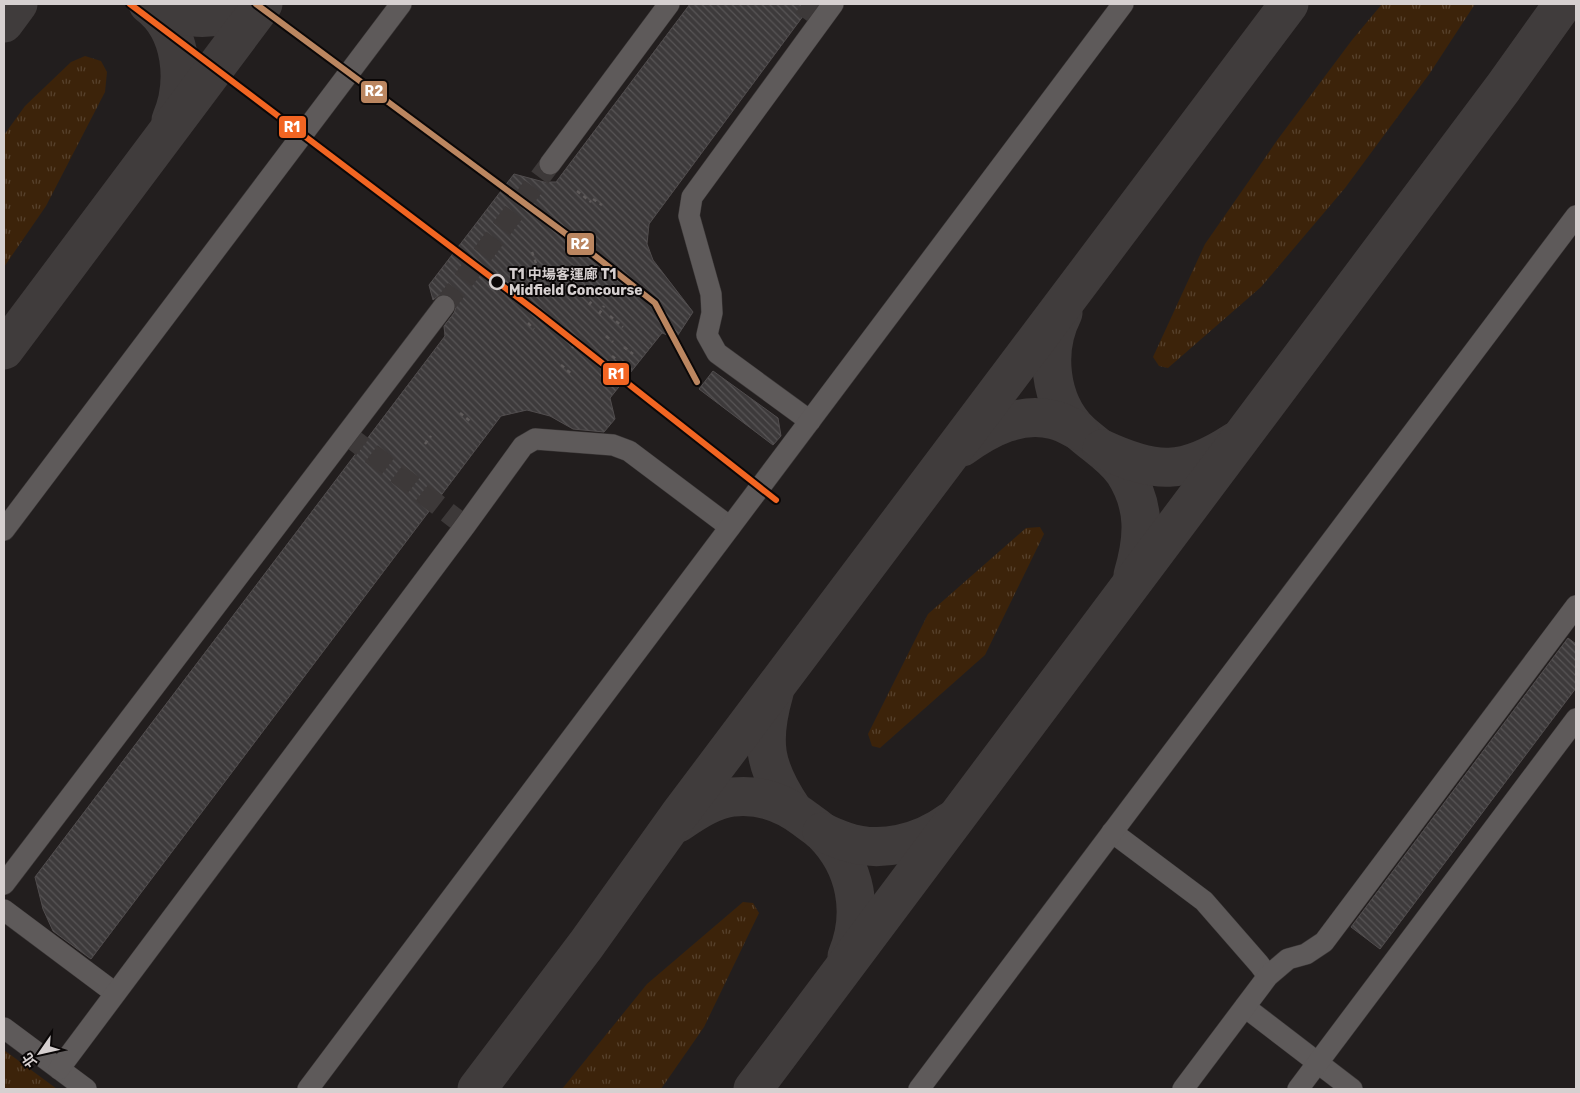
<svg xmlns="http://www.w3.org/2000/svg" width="1580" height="1093" font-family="Rubik,'Noto Sans TC',sans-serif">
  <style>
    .grass { fill: url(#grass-tufts) }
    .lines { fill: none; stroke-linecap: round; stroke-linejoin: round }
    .taxiway { stroke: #403c3c; stroke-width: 39 }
    .building { fill: url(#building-back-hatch); stroke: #514d4e }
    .minor-tunnel { stroke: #3d3939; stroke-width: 21; stroke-dasharray: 21 11; stroke-linecap: butt }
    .minor-casing { stroke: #3c3838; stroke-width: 22 }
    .path { stroke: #5f5b5b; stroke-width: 2.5; stroke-dasharray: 4 4; stroke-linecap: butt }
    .minor { stroke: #5e5a5a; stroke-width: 21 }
    .rail-1-casing { stroke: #0a0707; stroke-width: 10 }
    .rail-2-casing { stroke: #0a0707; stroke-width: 10 }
    .rail-1 { stroke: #f26522; stroke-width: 6 }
    .rail-2 { stroke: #bb8660; stroke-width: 6 }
    .stop-dot { fill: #0a0707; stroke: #d6d0d0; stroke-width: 2.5 }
    .labels { text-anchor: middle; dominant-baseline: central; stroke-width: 4; stroke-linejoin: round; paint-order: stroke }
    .stop-label { font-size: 14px; font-weight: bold; fill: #d6d0d0; stroke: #0a0707; text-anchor: start }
    .line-badge { stroke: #0a0707; stroke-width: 2 }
    .badge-label { font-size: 14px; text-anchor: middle; font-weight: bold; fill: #fff }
  </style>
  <defs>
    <pattern id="grass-tufts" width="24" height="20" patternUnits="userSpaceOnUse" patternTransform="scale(1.25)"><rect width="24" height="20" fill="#3c230a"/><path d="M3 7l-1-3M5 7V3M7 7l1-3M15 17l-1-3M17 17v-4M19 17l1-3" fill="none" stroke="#57422d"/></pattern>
    <pattern id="building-back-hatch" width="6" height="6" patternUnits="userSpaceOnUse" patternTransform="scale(1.25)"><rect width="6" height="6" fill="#3d3a3b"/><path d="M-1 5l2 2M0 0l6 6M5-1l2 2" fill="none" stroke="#585556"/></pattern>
  </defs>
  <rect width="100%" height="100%" fill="#221e1e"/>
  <!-- grass -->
  <g class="grass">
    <polygon points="1382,4 1475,4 1430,73 1345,188 1261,287 1168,368 1159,366 1153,357 1205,244 1278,139 1352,40"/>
    <polygon points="85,56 101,61 107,72 105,92 46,206 4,267 4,135 25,106 71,62"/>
    <polygon points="1040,527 1044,534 985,655 880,748 872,746 868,734 928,614 1026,528"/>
    <polygon points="743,902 753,903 759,913 704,1027 661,1089 562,1089 647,984"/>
    <polygon points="4,1050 57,1089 4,1089"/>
  </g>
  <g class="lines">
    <!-- taxiway -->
    <g class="taxiway">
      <path d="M148,4C183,30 187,83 171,120"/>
      <path d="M153,7C189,20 216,23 251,4"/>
      <polyline points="4,23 18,4"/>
      <path d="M1063,313C1044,350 1049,401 1079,431C1094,445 1112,455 1124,472C1146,506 1144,538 1133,575"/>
      <polyline points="4,350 263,4"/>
      <path d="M962,447C989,428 1020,411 1054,420C1063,422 1071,427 1079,431"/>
      <path d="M1102,449C1156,474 1183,475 1234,442"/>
      <path d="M774,693C760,742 764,767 793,810"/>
      <path d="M678,823C696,811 712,800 733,797C760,794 784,803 805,819C810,823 817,827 823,833C856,866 865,913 847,956"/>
      <path d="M822,832C829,835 837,839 844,841C880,854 921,843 951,821"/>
      <polyline points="477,1089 586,945 679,815 1289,4"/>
      <polyline points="753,1089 1503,88 1563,4"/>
    </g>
  </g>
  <!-- building -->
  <g class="building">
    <polygon points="690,4 812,4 649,224 647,244 653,260 693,312 676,338 662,333 610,398 615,419 604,432 573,429 550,416 527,410 501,416 91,959 53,931 43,909 35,877 445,336 444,326 454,313 456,307 456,302 452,296 445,294 439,295 433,300 429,285 514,174 544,182 556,182"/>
    <polygon points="713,371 778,418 781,436 773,445 699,389"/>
    <polygon points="1568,638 1576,644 1576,688 1380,949 1351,927"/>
  </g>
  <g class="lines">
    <!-- minor-tunnel -->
    <g class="minor-tunnel">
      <polyline points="802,4 822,19"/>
      <polyline points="444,306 550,164"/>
      <polyline points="346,434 465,526"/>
    </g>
    <defs>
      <g id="minor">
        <polyline points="550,164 669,4"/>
        <polyline points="810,421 717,353 707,335 712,313 711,294 689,216 692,197 833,4"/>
        <polyline points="4,530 401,4"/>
        <polyline points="1112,832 1204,901 1259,964 1268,976"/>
        <polyline points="4,884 444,306"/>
        <polyline points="4,910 115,993"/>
        <polyline points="1245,1007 1352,1089"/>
        <polyline points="4,1028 86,1089"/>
        <polyline points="59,1069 465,526 523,446 535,439 613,445 629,451 730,527"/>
        <polyline points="308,1089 1123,4"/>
        <polyline points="919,1089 1576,216"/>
        <polyline points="1183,1089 1268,976 1288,959 1306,954 1324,942 1576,606"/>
        <polyline points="1298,1089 1576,719"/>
      </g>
    </defs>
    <!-- minor casing -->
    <use href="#minor" class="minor-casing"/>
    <!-- path -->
    <g class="path">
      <polyline points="577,191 591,202"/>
      <polyline points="593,199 602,205"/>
      <polyline points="532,252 538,269"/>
      <polyline points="559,280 574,291"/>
      <polyline points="504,293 518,291"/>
      <polyline points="589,305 593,299"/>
      <polyline points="599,314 604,306"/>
      <polyline points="610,316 623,327"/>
      <polyline points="528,323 534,329"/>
      <polyline points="606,336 613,342"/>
      <polyline points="624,347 633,354"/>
      <polyline points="572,348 578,341"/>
      <polyline points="612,356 617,360"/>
      <polyline points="561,365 573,375"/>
      <polyline points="460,413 470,421"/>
      <polyline points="425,444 431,436"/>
    </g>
    <!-- minor -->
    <use href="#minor" class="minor"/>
    <defs>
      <polyline id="rail-1" points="130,4 537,312 776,500"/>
      <polyline id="rail-2" points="256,4 585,248 655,303 697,382"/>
    </defs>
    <!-- rail-1 casing -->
    <use href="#rail-1" class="rail-1-casing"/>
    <!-- rail-2 casing -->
    <use href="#rail-2" class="rail-2-casing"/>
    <!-- rail-1 -->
    <use href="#rail-1" class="rail-1"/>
    <!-- rail-2 -->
    <use href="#rail-2" class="rail-2"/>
  </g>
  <!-- markers -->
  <circle class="stop-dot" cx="497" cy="282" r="7"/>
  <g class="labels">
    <!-- stop labels -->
    <g class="stop-label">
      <text x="509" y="274">T1 中場客運廊 T1<tspan x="509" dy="16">Midfield Concourse</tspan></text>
    </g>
  </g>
  <g class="line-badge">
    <rect x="360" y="80" width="28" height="24" rx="5" fill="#bb8660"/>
    <rect x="278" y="115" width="29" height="24" rx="5" fill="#f26522"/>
    <rect x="566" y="232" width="29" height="24" rx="5" fill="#bb8660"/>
    <rect x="602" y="362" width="28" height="24" rx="5" fill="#f26522"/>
  </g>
  <g class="badge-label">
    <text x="374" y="96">R2</text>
    <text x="292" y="132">R1</text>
    <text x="580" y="249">R2</text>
    <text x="616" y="379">R1</text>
  </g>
  <!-- border -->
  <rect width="1580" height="1093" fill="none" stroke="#d6d0d0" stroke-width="10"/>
  <!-- north arrow -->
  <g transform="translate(40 1053) rotate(236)" stroke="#0a0707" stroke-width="4" paint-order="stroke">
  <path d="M0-4L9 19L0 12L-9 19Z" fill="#d6d0d0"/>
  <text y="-8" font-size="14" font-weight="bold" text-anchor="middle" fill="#d6d0d0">北</text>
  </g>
</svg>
